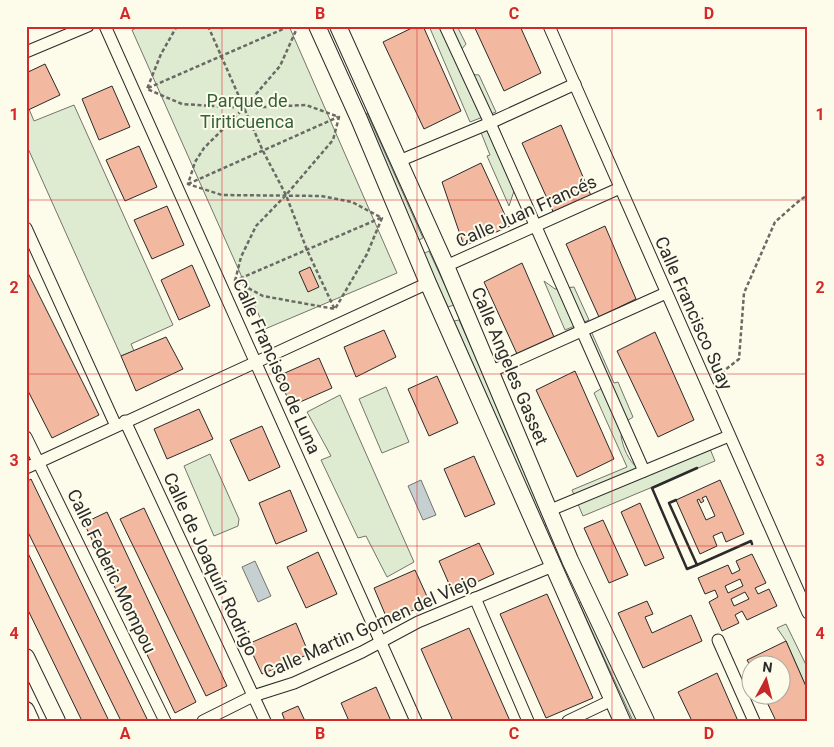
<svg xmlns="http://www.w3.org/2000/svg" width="834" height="747" font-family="Roboto,sans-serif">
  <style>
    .green { fill: #deebd1; stroke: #74746e }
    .water { fill: #c7d0d0; stroke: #74746e }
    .building { fill: #f2b8a0; stroke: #2b2b2b; fill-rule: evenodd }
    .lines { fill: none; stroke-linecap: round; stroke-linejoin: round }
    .street-casing { stroke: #2b2b2b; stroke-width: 13 }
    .secondary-casing { stroke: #2b2b2b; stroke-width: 18 }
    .path { stroke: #6a6964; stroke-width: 2.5; stroke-dasharray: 4 2.5; stroke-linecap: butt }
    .street { stroke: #fdfbea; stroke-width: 11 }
    .secondary { stroke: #fdfbea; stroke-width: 16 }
    .wall { stroke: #2b2b2b; stroke-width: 2.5 }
    .grid { fill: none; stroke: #d62828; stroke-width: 1; stroke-opacity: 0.55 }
    .labels { text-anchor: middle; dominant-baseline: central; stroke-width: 4; stroke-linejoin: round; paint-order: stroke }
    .park-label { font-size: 18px; fill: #34623c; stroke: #fdfbea }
    .street-label { font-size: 18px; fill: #2b2b2b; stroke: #fdfbea }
    .neatline { fill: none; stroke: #d62828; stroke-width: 2 }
    .grid-label { font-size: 16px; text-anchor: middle; font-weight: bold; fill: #d62828 }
  </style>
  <rect width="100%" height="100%" fill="#fdfbea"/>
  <!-- green -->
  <g class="green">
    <polygon points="141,26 289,26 397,273 265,329 132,30"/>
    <polygon points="429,26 457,26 466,44 461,50 465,74 479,75 496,112 470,122"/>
    <polygon points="74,105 173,325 131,344 134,351 121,356 26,144 26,111 29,109 34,121"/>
    <polygon points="367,113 423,238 417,241 362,116"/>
    <polygon points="494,117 519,176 509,206 487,156 490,155 478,125"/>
    <polygon points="429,251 454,305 448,307 423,254"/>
    <polygon points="544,281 555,289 574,287 589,320 565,330"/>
    <polygon points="459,320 550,523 544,526 454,321"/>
    <path d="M588,324L614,383L618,382L633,417L627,421L621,436C623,447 628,461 638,468L708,444L715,461L583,516L572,490L627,467L594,393L602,388L575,329Z"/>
    <polygon points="386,387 409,442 382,453 359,399"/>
    <polygon points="340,395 414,562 387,577 366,536 358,538 321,460 331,456 307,412"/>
    <polygon points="210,454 239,519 238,526 214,536 184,466"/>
    <polygon points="584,600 637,721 633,721 579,603"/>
    <polygon points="786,624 808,669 808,691 786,641 777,628"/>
  </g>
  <!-- water -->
  <g class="water">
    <polygon points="421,480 436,515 423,520 408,486"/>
    <polygon points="255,561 271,596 258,602 242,567"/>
  </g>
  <!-- building -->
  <g class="building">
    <polygon points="416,26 423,26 461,111 424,129 383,42"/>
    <polygon points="474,26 520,26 541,73 504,91"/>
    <polygon points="45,64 60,95 26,111 26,73"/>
    <polygon points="112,86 130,127 99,140 82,99"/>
    <polygon points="561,125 592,198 555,216 522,143"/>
    <polygon points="139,146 157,187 125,201 106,160"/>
    <polygon points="481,163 510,226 464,246 442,182"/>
    <polygon points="167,206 184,245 152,259 134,220"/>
    <polygon points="605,226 636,299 599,317 566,244"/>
    <polygon points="522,263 554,337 517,354 484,282"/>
    <polygon points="192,265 210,306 179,320 161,280"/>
    <polygon points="310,267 319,287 308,292 299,272"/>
    <polygon points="26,269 99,415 52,438 26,387"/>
    <polygon points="384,330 396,357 356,377 344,347"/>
    <polygon points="655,332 694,420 658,437 617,351"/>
    <polygon points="166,337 183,369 136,391 121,356"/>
    <polygon points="319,358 332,388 291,406 278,376"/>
    <polygon points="575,371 614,459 577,477 536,390"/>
    <polygon points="437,376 458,423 429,436 408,389"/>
    <polygon points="199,409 213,439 167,459 154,429"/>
    <polygon points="262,426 280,467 249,481 230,440"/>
    <polygon points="474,456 495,504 465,517 444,469"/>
    <polygon points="31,479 90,601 148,721 121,721 26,528 26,482"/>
    <path d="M720,480L744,534L726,542L722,532L713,536L717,546L700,554L676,500ZM706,496L715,516L706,520L697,500L699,499L701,503L704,501L702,498Z"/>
    <polygon points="290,490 307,531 276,544 259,503"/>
    <polygon points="640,503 664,558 645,566 621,512"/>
    <polygon points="144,508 227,686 206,696 120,519"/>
    <polygon points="107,512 196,702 175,713 84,523"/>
    <polygon points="603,520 628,575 609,583 584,528"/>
    <polygon points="479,543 494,574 453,593 439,561"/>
    <polygon points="26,549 109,721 82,721 26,606"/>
    <polygon points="318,552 337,594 306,608 287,567"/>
    <path d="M752,554L766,583L755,588L758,594L769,589L777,606L747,620L742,611L735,615L739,623L722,631L709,602L718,597L715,590L705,594L698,578L728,565L732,574L740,570L736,561ZM740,579L743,586L728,593L725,586ZM745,592L749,599L734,606L731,599Z"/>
    <polygon points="415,570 430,603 388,621 374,588"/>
    <polygon points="547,594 593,698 546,718 500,614"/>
    <polygon points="647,601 653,614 645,617 652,633 691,615 702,641 643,668 618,613"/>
    <polygon points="296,623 309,654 262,674 248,644"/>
    <polygon points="469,628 510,721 453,721 421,649"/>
    <polygon points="786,641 808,691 808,721 776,721 763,694 782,694 782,664 752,664 752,669 747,660"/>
    <polygon points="717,673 738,721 692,721 678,692"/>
    <polygon points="376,687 391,721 349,721 341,703"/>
    <polygon points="298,706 305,721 285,721 282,713"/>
  </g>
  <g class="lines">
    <defs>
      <g id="street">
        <polyline points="105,26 416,721"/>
        <polyline points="445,26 490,123 644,471"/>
        <polyline points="549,26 808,613"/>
        <polyline points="26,52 88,26"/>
        <polyline points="399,161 490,123 575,84"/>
        <polyline points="26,228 116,426"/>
        <polyline points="446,266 620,188"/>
        <polyline points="490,372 666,293"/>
        <polyline points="125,421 265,721"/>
        <polyline points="26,437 165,721"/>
        <polyline points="26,468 428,283"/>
        <polyline points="548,511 729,436"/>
        <polyline points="475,598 528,721"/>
        <polyline points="718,640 754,721"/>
        <polyline points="203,721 253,696 294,683 362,652 418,622 553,566"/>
        <polyline points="568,721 612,700"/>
      </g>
      <g id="secondary">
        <polyline points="317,26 359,119 428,283 622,721"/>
        <polyline points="338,26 446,266 570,560 646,721"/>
        <polyline points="26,657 57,721"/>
        <polyline points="26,710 31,721"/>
      </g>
    </defs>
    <!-- street casing -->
    <use href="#street" class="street-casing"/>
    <!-- secondary casing -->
    <use href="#secondary" class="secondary-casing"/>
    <!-- path -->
    <g class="path">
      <polyline points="177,26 161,54 147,89 182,104 244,108 306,105 339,117 333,140 286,195 256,226 241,257 235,281 263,296 335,309 367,254 382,218 352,202 321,196 222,195 188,184 195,162 204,148 244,108 280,66 298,26"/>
      <polyline points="208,26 263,151 286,195 307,250 335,310"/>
      <polyline points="148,88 290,26"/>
      <polyline points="188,184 338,117"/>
      <polyline points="234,281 383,217"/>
      <polyline points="716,377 739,359 744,293 775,222 800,200 808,195"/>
    </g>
    <!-- street -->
    <use href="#street" class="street"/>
    <!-- secondary -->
    <use href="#secondary" class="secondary"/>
    <!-- wall -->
    <g class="wall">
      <polyline points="676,500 669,503 697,565 751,541 752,544"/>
      <polyline points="697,565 687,569 652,488 697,468"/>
    </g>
  </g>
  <!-- grid -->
  <path class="grid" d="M222,26V721M417,26V721M612,26V721M26,200H808M26,374H808M26,546H808"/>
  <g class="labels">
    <!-- park labels -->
    <g class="park-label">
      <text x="247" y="100">Parque de<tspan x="247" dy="21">Tiriticuenca</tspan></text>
    </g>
    <!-- street labels -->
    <g class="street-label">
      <text transform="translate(526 211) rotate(-24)">Calle Juan Francés</text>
      <text transform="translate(694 313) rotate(66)">Calle Francisco Suay</text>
      <text transform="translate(277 366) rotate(66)">Calle Francisco de Luna</text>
      <text transform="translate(510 366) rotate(67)">Calle Angeles Gasset</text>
      <text transform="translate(211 564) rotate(65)">Calle de Joaquín Rodrigo</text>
      <text transform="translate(112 571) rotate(64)">Calle Federic Mompou</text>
      <text transform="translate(370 626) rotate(-24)">Calle Martin Gomen del Viejo</text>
    </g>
  </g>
  <!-- border -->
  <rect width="834" height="747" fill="none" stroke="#fdfbea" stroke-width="55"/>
  <!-- north arrow -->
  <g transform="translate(766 680) rotate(7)"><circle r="24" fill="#fdfbea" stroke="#a9a89e"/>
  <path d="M0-4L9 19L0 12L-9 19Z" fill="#c62828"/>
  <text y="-8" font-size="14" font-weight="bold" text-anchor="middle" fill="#2b2b2b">N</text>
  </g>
  <rect x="28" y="28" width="778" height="692" class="neatline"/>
  <g class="grid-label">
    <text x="125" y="19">A</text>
    <text x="320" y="19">B</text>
    <text x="514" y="19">C</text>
    <text x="709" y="19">D</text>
    <text x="14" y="120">1</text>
    <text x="820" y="120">1</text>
    <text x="14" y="293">2</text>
    <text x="820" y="293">2</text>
    <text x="14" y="466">3</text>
    <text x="820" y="466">3</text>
    <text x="14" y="639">4</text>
    <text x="820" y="639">4</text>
    <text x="125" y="739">A</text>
    <text x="320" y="739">B</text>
    <text x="514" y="739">C</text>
    <text x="709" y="739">D</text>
  </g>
</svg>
